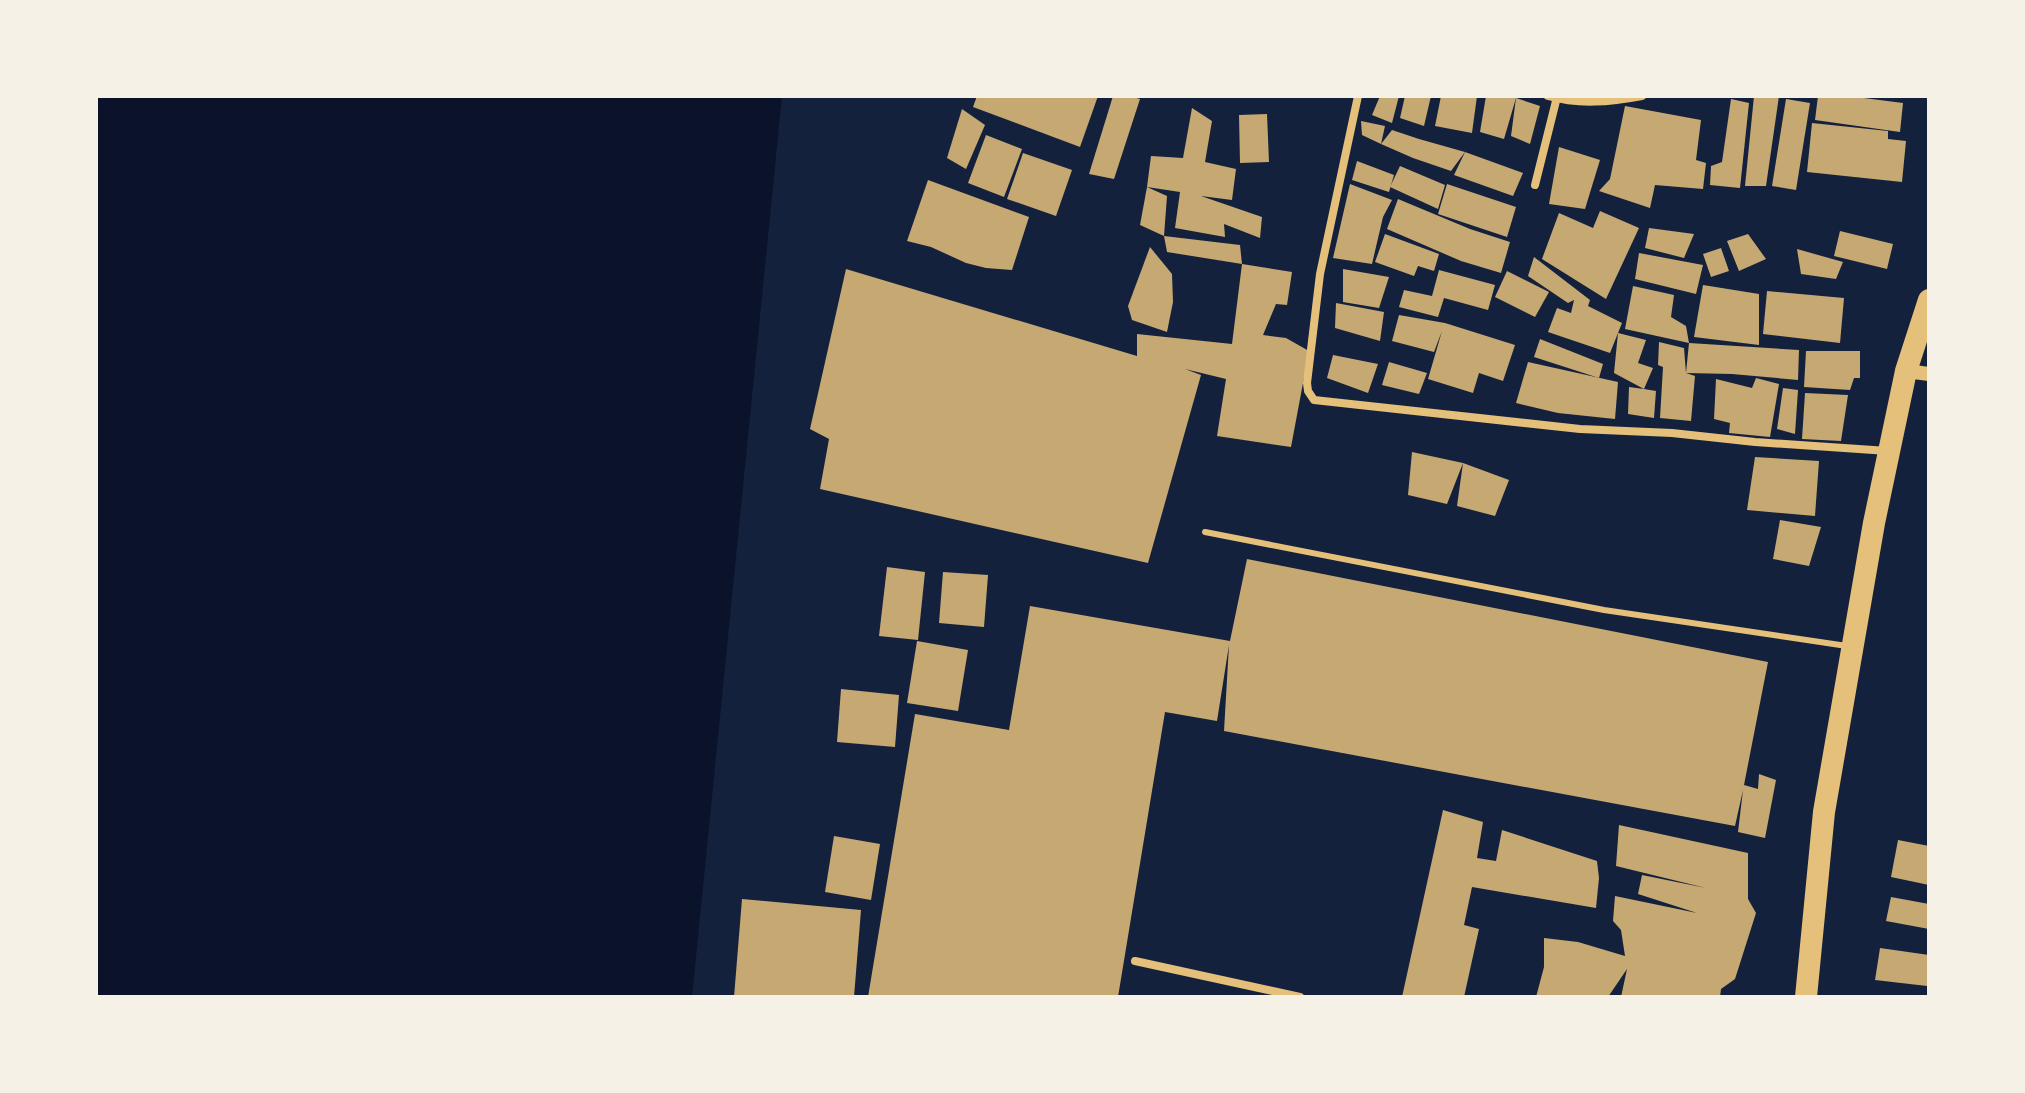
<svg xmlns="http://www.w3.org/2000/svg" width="2025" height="1093" font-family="'Fira Sans Condensed',sans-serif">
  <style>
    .water { fill: #0b132b }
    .building { fill: #c6a872 }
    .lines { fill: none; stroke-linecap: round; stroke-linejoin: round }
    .service { stroke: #e5c07b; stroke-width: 6 }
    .minor { stroke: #e5c07b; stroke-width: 8 }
    .tertiary { stroke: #e5c07b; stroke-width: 14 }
    .trunk { stroke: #e5c07b; stroke-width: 22 }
  </style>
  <rect width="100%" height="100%" fill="#14213d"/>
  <!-- water -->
  <polygon class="water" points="96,96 782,96 692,997 96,997"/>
  <!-- building -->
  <g class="building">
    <polygon points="977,96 1098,96 1080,147 973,107"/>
    <polygon points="1113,96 1130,96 1140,99 1114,179 1089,174"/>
    <polygon points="1380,96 1399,96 1392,123 1372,115"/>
    <polygon points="1405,96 1431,96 1424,126 1400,118"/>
    <polygon points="1441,96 1477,96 1472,133 1435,126"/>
    <polygon points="1486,96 1516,98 1504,139 1480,132"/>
    <polygon points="1754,96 1779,96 1766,186 1745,186"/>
    <polygon points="1818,96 1848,96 1903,103 1900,132 1815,120"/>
    <polygon points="1516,98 1540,106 1530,144 1511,136"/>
    <polygon points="1731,99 1749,103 1740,188 1710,185 1711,166 1722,162"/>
    <polygon points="1786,99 1810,103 1796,190 1772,186"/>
    <polygon points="1625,106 1701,120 1696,160 1706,163 1703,189 1655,185 1650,208 1599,191 1610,179"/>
    <polygon points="1192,108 1212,121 1205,162 1236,169 1232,200 1201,196 1262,217 1260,238 1224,224 1225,237 1175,228 1180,192 1147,187 1151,156 1183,158"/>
    <polygon points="962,109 985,125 966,169 947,158"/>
    <polygon points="1267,114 1269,162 1240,163 1239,115"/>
    <polygon points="1361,121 1385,126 1381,144 1362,135"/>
    <polygon points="1812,123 1888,131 1888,139 1906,141 1902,182 1807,172"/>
    <polygon points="1392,130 1419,139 1465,152 1451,171 1413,158 1381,144"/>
    <polygon points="986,135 1022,149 1004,197 968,183"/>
    <polygon points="1559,147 1600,160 1585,209 1549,204"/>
    <polygon points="1465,152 1523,173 1513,196 1454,175"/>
    <polygon points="1023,153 1072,170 1056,216 1007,199"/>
    <polygon points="1357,161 1394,175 1389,192 1352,180"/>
    <polygon points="1400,166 1445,185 1438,209 1390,187"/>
    <polygon points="928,180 1029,217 1012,270 986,268 966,263 931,247 907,241"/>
    <polygon points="1350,184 1392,200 1383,217 1372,264 1333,258"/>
    <polygon points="1447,184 1516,207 1507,237 1438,214"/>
    <polygon points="1147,187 1167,196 1164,236 1140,225"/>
    <polygon points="1398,199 1470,229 1510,242 1501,273 1461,261 1387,229"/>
    <polygon points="1600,211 1639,228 1606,299 1542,259 1559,213 1593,228"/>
    <polygon points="1649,228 1694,234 1684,258 1645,248"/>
    <polygon points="1840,231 1893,244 1887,269 1834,256"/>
    <polygon points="1385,234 1439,254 1434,271 1418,266 1414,276 1375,262"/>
    <polygon points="1748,234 1766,259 1739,271 1727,241"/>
    <polygon points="1164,236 1240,245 1242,264 1167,252"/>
    <polygon points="1150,247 1172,274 1173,302 1167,332 1132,320 1128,306"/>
    <polygon points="1721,248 1729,271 1711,277 1703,254"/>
    <polygon points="1797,249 1843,262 1836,279 1801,274"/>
    <polygon points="1639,253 1703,265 1696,294 1635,279"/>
    <polygon points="1534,257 1590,300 1588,306 1622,323 1610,353 1548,332 1557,308 1571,313 1574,300 1568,303 1528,276"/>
    <polygon points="1242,264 1292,272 1287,305 1276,304 1263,335 1286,338 1309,351 1291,447 1217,436 1226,379 1185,369 1201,375 1148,563 820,489 829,439 810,429 846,269 1137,356 1137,334 1232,344"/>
    <polygon points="1343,269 1389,277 1379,308 1343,302"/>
    <polygon points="1439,270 1495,285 1488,310 1444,298 1438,317 1399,307 1404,290 1432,296"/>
    <polygon points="1507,271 1549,292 1535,317 1495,297"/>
    <polygon points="1703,285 1759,294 1759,345 1694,337"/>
    <polygon points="1633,286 1674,295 1671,317 1686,326 1689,343 1625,329"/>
    <polygon points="1767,291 1844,298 1840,343 1763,334"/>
    <polygon points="1336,303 1384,312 1380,341 1335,328"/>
    <polygon points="1399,315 1445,323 1515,345 1503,381 1479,373 1473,393 1428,379 1442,331 1434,352 1392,341"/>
    <polygon points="1618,333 1646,340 1638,363 1653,368 1644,389 1656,391 1654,418 1628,414 1629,387 1644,389 1614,373"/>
    <polygon points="1540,339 1603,364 1599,378 1534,357"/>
    <polygon points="1659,342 1684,348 1686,373 1695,376 1691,421 1660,418 1663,367 1658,365"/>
    <polygon points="1689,343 1799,350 1798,380 1732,374 1686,373"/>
    <polygon points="1806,351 1860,351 1860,378 1854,378 1850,390 1804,387"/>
    <polygon points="1333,355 1378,364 1368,393 1327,378"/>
    <polygon points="1389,362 1427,373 1419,394 1382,385"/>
    <polygon points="1528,362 1618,382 1615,419 1558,413 1516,403"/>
    <polygon points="1756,378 1779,384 1770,437 1729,433 1730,423 1714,419 1716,379 1752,388"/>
    <polygon points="1783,388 1798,390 1795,434 1777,429"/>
    <polygon points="1805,393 1848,395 1841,441 1802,439"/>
    <polygon points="1412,452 1463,463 1509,480 1495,516 1457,506 1463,463 1447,504 1408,495"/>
    <polygon points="1755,457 1819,461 1815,516 1747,510"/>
    <polygon points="1780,520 1821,527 1809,566 1773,559"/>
    <polygon points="1247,559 1768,662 1744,785 1758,789 1759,774 1776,780 1765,838 1738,832 1743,790 1735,826 1224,731 1229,645 1217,721 1165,712 1118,997 868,997 915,714 1009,730 1030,606 1230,641"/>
    <polygon points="887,567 925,572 918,640 879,636"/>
    <polygon points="943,572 988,575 984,627 939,623"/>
    <polygon points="917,641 968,650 958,711 907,703"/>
    <polygon points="841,689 899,695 895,747 837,742"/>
    <polygon points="1443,810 1483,822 1477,858 1496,861 1502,830 1597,861 1599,878 1596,908 1472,887 1464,925 1479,929 1464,997 1402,997"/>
    <polygon points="1619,825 1748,853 1748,899 1756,913 1735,979 1721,989 1720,997 1621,997 1627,969 1608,997 1536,997 1544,967 1544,938 1578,942 1625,956 1621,930 1613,921 1615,896 1697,913 1638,894 1642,875 1706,888 1616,866"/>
    <polygon points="834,836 880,844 871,900 825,892"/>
    <polygon points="1898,840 1929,846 1929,885 1891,877"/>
    <polygon points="1891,897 1929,904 1929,929 1886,921"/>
    <polygon points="742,899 861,910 854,997 734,997"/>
    <polygon points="1880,948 1929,955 1927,986 1875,980"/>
  </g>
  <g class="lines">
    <!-- service -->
    <polyline class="service" points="1205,532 1604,610 1847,646"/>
    <!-- minor -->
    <g class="minor">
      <polyline points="1358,96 1320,274 1307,383 1308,391 1314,400 1580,429 1672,433 1755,442 1888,451"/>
      <path d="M1548,96C1579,105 1610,102 1642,96"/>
      <polyline points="1535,185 1557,97"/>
      <polyline points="1135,961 1300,997"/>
    </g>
    <!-- tertiary -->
    <polyline class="tertiary" points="1906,371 1929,374"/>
    <!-- trunk -->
    <polyline class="trunk" points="1806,997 1824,812 1874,523 1906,371 1929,300"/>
  </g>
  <!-- border -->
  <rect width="2025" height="1093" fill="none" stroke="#f6f1e7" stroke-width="196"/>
</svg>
